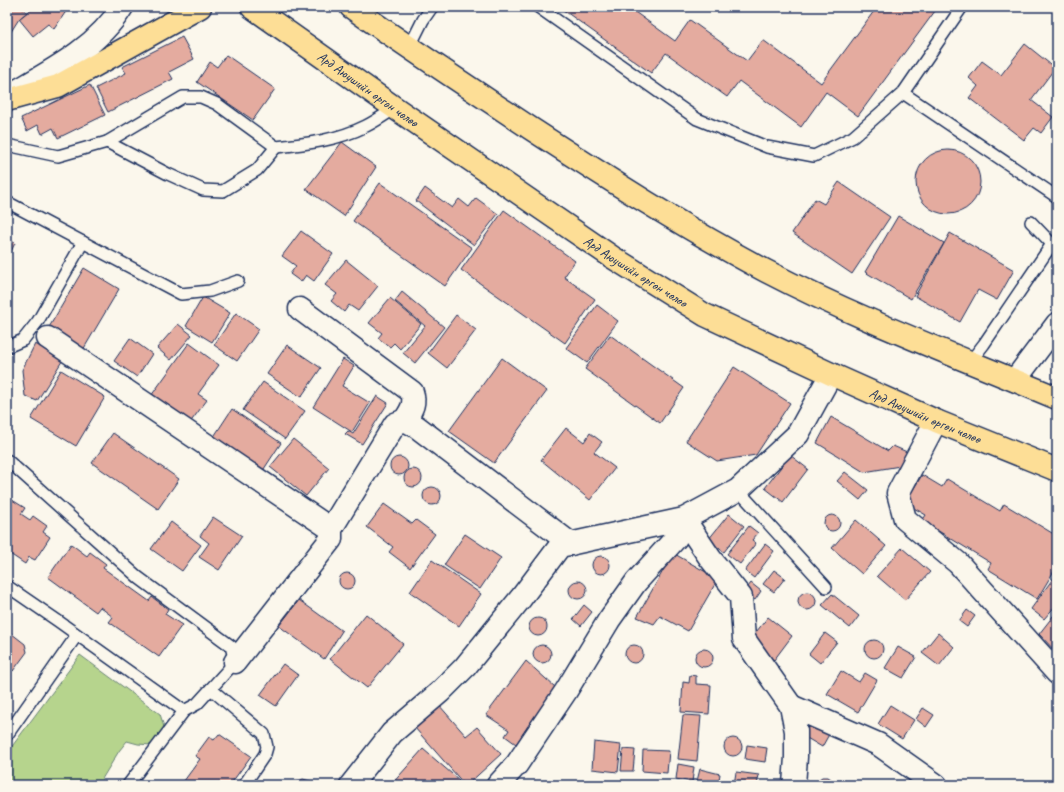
<svg xmlns="http://www.w3.org/2000/svg" width="1064" height="792" font-family="Caveat,sans-serif">
  <style>
    .green { fill: #b6d48d; stroke: #688276 }
    .building { fill: #e4ab9f; stroke: #1b2f5e }
    .lines { fill: none; stroke-linecap: round; stroke-linejoin: round }
    .service-casing { stroke: #1b2f5e; stroke-width: 14 }
    .minor-casing { stroke: #1b2f5e; stroke-width: 25 }
    .tertiary-casing { stroke: #1b2f5e; stroke-width: 25 }
    .primary-casing { stroke: #1b2f5e; stroke-width: 25 }
    .service { stroke: #fbf7ec; stroke-width: 11 }
    .minor { stroke: #fbf7ec; stroke-width: 22 }
    .tertiary { stroke: #fbf7ec; stroke-width: 22 }
    .primary { stroke: #fdde96; stroke-width: 22 }
    .labels { text-anchor: middle; dominant-baseline: central; stroke-width: 3.5; stroke-linejoin: round; paint-order: stroke }
    .street-label { font-size: 14px; fill: #1b2f5e; stroke: #fbf7ec }
  </style>
  <rect width="100%" height="100%" fill="#fbf7ec"/>
  <filter id="ink" filterUnits="userSpaceOnUse"><feTurbulence type="fractalNoise" baseFrequency=".025" numOctaves="2"/><feDisplacementMap in="SourceGraphic" scale="8" xChannelSelector="R" yChannelSelector="G"/><feConvolveMatrix kernelMatrix="1 2 1 2 8 2 1 2 1" color-interpolation-filters="sRGB"/></filter>
  <g filter="url(#ink)">
    <!-- green -->
    <polygon class="green" points="80,655 160,714 164,727 160,736 151,745 138,744 127,741 119,751 102,779 105,785 8,785 7,753"/>
    <!-- building -->
    <g class="building">
      <polygon points="7,7 20,7 27,12 19,19 7,38"/>
      <polygon points="34,7 69,7 54,29 48,24 33,36 19,19"/>
      <polygon points="559,7 628,7 675,41 690,20 747,61 763,40 821,83 877,7 938,7 858,116 826,92 801,127 739,81 727,97 666,53 651,73"/>
      <polygon points="182,37 194,59 169,72 173,79 108,112 96,88 126,73 122,67"/>
      <polygon points="1025,44 1055,68 1031,100 1053,117 1041,133 1034,128 1024,140 969,98 978,86 969,78 982,61 1001,75"/>
      <polygon points="226,55 275,89 253,120 197,82 210,62 217,67"/>
      <polygon points="90,85 105,115 58,138 53,128 42,134 38,125 27,131 21,118"/>
      <polygon points="342,142 376,167 344,216 306,189"/>
      <circle cx="948" cy="182" r="32"/>
      <polygon points="839,182 890,217 852,274 792,233 815,199 824,204"/>
      <polygon points="380,183 472,248 445,286 353,221"/>
      <polygon points="425,188 452,208 459,199 469,207 476,198 498,214 474,245 416,201"/>
      <polygon points="504,210 575,261 564,277 595,299 565,343 461,270"/>
      <polygon points="898,216 944,243 911,299 865,272"/>
      <polygon points="301,231 333,254 314,281 306,275 301,282 290,274 296,266 282,256"/>
      <polygon points="950,233 1014,270 997,300 978,290 960,322 915,296"/>
      <polygon points="7,239 15,243 7,260"/>
      <polygon points="346,260 378,286 358,311 349,305 344,312 331,301 337,294 325,285"/>
      <polygon points="84,268 119,289 83,350 48,329"/>
      <polygon points="402,292 444,327 415,363 403,353 425,326 395,301"/>
      <polygon points="203,297 230,313 212,342 186,326"/>
      <polygon points="390,298 421,324 400,349 394,343 390,347 378,338 382,333 369,323"/>
      <polygon points="597,305 618,321 587,363 566,348"/>
      <polygon points="236,313 259,329 237,361 214,345"/>
      <polygon points="456,315 476,330 447,368 428,353"/>
      <polygon points="178,324 192,335 171,360 157,348"/>
      <polygon points="610,335 684,388 660,423 585,369"/>
      <polygon points="130,338 152,354 137,377 114,361"/>
      <polygon points="189,343 219,365 198,394 207,400 189,424 151,396"/>
      <polygon points="35,344 64,358 37,401 25,396 22,370"/>
      <polygon points="287,345 321,368 301,397 267,374"/>
      <polygon points="502,358 547,391 494,463 449,431"/>
      <polygon points="343,359 354,366 342,386 370,403 352,432 313,407"/>
      <polygon points="734,367 790,403 756,455 717,461 686,441"/>
      <polygon points="61,370 105,397 76,446 31,419"/>
      <polygon points="263,382 305,411 285,439 243,410"/>
      <polygon points="377,396 388,403 362,444 345,434 348,431 353,434"/>
      <polygon points="232,409 281,443 262,472 213,438"/>
      <polygon points="831,417 888,451 893,446 907,452 900,466 864,472 817,443"/>
      <polygon points="566,428 584,442 590,433 602,442 594,452 615,468 590,500 541,460"/>
      <polygon points="113,433 179,479 158,509 92,463"/>
      <polygon points="293,439 329,468 306,496 270,467"/>
      <polygon points="790,455 808,469 783,502 765,488"/>
      <circle cx="399" cy="466" r="9"/>
      <circle cx="413" cy="478" r="9"/>
      <polygon points="845,472 868,490 860,500 837,481"/>
      <polygon points="922,475 942,487 947,479 1000,511 1004,504 1057,536 1057,566 1037,599 988,569 991,563 922,521 926,515 905,503"/>
      <circle cx="432" cy="496" r="9"/>
      <polygon points="9,498 25,508 21,514 30,520 33,516 47,526 43,532 50,537 35,560 29,557 25,564 7,552 7,502"/>
      <polygon points="384,504 412,524 416,520 435,534 410,568 389,552 393,547 367,527"/>
      <polygon points="729,514 744,526 724,552 708,540"/>
      <circle cx="832" cy="523" r="8"/>
      <polygon points="213,517 242,536 219,570 199,557 209,543 200,536"/>
      <polygon points="856,520 886,546 862,574 832,548"/>
      <polygon points="171,522 201,545 182,571 151,549"/>
      <polygon points="749,526 758,533 752,540 756,543 740,564 727,554"/>
      <polygon points="465,534 501,558 480,589 444,565"/>
      <polygon points="71,544 87,556 90,552 106,564 103,568 149,601 152,597 168,609 165,614 182,625 159,657 109,622 113,617 100,607 96,612 48,577"/>
      <polygon points="765,544 774,551 754,578 745,571"/>
      <polygon points="902,548 930,572 905,600 877,576"/>
      <polygon points="673,553 718,579 688,631 660,616 654,624 637,617"/>
      <circle cx="601" cy="565" r="9"/>
      <polygon points="432,560 481,594 459,626 410,592"/>
      <polygon points="774,570 785,578 774,592 763,584"/>
      <polygon points="1057,573 1057,604 1044,619 1031,609"/>
      <circle cx="347" cy="581" r="8"/>
      <circle cx="578" cy="590" r="9"/>
      <polygon points="751,583 761,591 755,600 744,592"/>
      <circle cx="807" cy="601" r="9"/>
      <polygon points="832,594 859,616 850,628 822,605"/>
      <polygon points="299,600 342,631 324,659 279,626"/>
      <polygon points="584,605 592,612 581,626 573,619"/>
      <polygon points="967,610 975,616 967,627 959,621"/>
      <polygon points="1057,611 1057,653 1039,634"/>
      <polygon points="366,614 403,644 367,688 330,659"/>
      <polygon points="768,617 792,636 774,660 749,641"/>
      <circle cx="538" cy="627" r="9"/>
      <polygon points="7,630 25,644 27,652 13,671 9,668 7,671"/>
      <polygon points="825,633 837,642 820,663 809,654"/>
      <polygon points="938,633 954,647 939,666 922,653"/>
      <circle cx="874" cy="649" r="9"/>
      <circle cx="542" cy="654" r="9"/>
      <circle cx="634" cy="654" r="9"/>
      <polygon points="898,647 916,657 903,678 885,668"/>
      <circle cx="704" cy="658" r="9"/>
      <polygon points="526,661 555,687 516,744 505,736 509,730 486,715"/>
      <polygon points="283,664 298,675 276,706 260,695"/>
      <polygon points="841,671 859,682 865,673 877,680 858,712 827,694"/>
      <polygon points="690,675 696,676 696,684 711,685 709,714 681,712 683,682 689,683"/>
      <polygon points="439,705 466,736 477,727 501,754 467,785 465,785 414,727"/>
      <polygon points="890,705 914,720 902,739 878,724"/>
      <polygon points="923,708 934,715 926,727 916,719"/>
      <polygon points="683,715 701,716 697,761 678,759"/>
      <polygon points="815,719 832,729 822,747 800,734 806,724 810,727"/>
      <polygon points="219,734 251,756 230,785 181,785 200,759 195,756 209,737 214,740"/>
      <circle cx="733" cy="747" r="9"/>
      <polygon points="594,742 621,745 618,772 592,769"/>
      <polygon points="747,745 767,748 765,762 745,759"/>
      <polygon points="423,749 459,780 454,785 391,785"/>
      <polygon points="623,749 635,750 633,771 621,771"/>
      <polygon points="643,750 669,751 667,773 642,771"/>
      <polygon points="678,764 694,767 692,782 676,779"/>
      <polygon points="700,769 720,774 718,785 697,781"/>
      <polygon points="736,772 759,775 757,785 734,785"/>
      <polygon points="822,777 828,777 831,779 834,785 816,785 819,779"/>
      <polygon points="303,779 310,781 313,785 297,785 299,781"/>
    </g>
    <g class="lines">
      <defs>
        <g id="service">
          <polyline points="538,7 697,119 767,147 814,156 853,137 903,93 962,7"/>
          <polyline points="409,48 423,20 432,7"/>
          <polyline points="903,93 1057,197"/>
          <polyline points="107,142 168,174 203,190 223,191 257,170 276,147"/>
          <path d="M7,145L58,156L107,142L183,97H201L217,104L276,147C307,144 338,140 366,126C376,121 386,114 395,108"/>
          <polyline points="7,202 181,294 210,291 238,281"/>
          <polyline points="7,347 23,340 38,321 83,242"/>
          <polyline points="970,362 984,344 1052,244 1031,222"/>
          <polyline points="7,460 139,578 231,646 235,662 197,704 184,711 128,785"/>
          <polyline points="738,490 826,587"/>
          <polyline points="7,586 58,621 184,711"/>
          <polyline points="211,689 264,734 267,747 265,754 244,785"/>
          <polyline points="7,735 77,635"/>
        </g>
        <g id="minor">
          <path d="M300,309L412,392C416,404 411,410 405,420"/>
          <polyline points="48,338 331,529"/>
          <polyline points="1015,380 1057,324"/>
          <polyline points="936,421 898,493 905,519 958,563 1057,673"/>
          <polyline points="235,662 331,539 331,529 395,424 405,420 417,427 571,544"/>
          <polyline points="791,706 878,744 936,785"/>
          <polyline points="351,785 392,733 440,692 465,667 521,598 560,546 684,519 738,490 798,434 831,374"/>
          <polyline points="498,785 517,764 566,691 609,620 636,582 676,538 684,519 710,558 741,597 744,639 791,706 796,731 796,757 794,785"/>
        </g>
        <path id="tertiary" d="M8,96C49,72 96,49 122,7"/>
        <g id="primary">
          <path id="s1" d="M252,7L395,108L612,257L705,315L831,374L936,421L1057,470"/>
          <path d="M351,7C410,49 470,88 530,128C607,178 685,228 766,271C860,320 960,357 1057,398"/>
          <polyline points="7,100 58,86 200,7"/>
        </g>
      </defs>
      <!-- service casing -->
      <use href="#service" class="service-casing"/>
      <!-- minor casing -->
      <use href="#minor" class="minor-casing"/>
      <!-- tertiary casing -->
      <use href="#tertiary" class="tertiary-casing"/>
      <!-- primary casing -->
      <use href="#primary" class="primary-casing"/>
      <!-- service -->
      <use href="#service" class="service"/>
      <!-- minor -->
      <use href="#minor" class="minor"/>
      <!-- tertiary -->
      <use href="#tertiary" class="tertiary"/>
      <!-- primary -->
      <use href="#primary" class="primary"/>
    </g>
  </g>
  <g class="labels">
    <!-- street labels -->
    <g class="street-label">
      <text stroke="none"><textPath href="#s1" startOffset="142">Ард Аюушийн өргөн чөлөө</textPath></text>
      <text stroke="none"><textPath href="#s1" startOffset="466">Ард Аюушийн өргөн чөлөө</textPath></text>
      <text stroke="none"><textPath href="#s1" startOffset="790">Ард Аюушийн өргөн чөлөө</textPath></text>
    </g>
  </g>
  <!-- margin -->
  <rect width="1064" height="792" fill="none" stroke="#fbf7ec" stroke-width="24"/>
  <rect x="12" y="12" width="1040" height="768" fill="none" stroke="#1b2f5e" stroke-width="1.5" filter="url(#ink)"/>
</svg>
